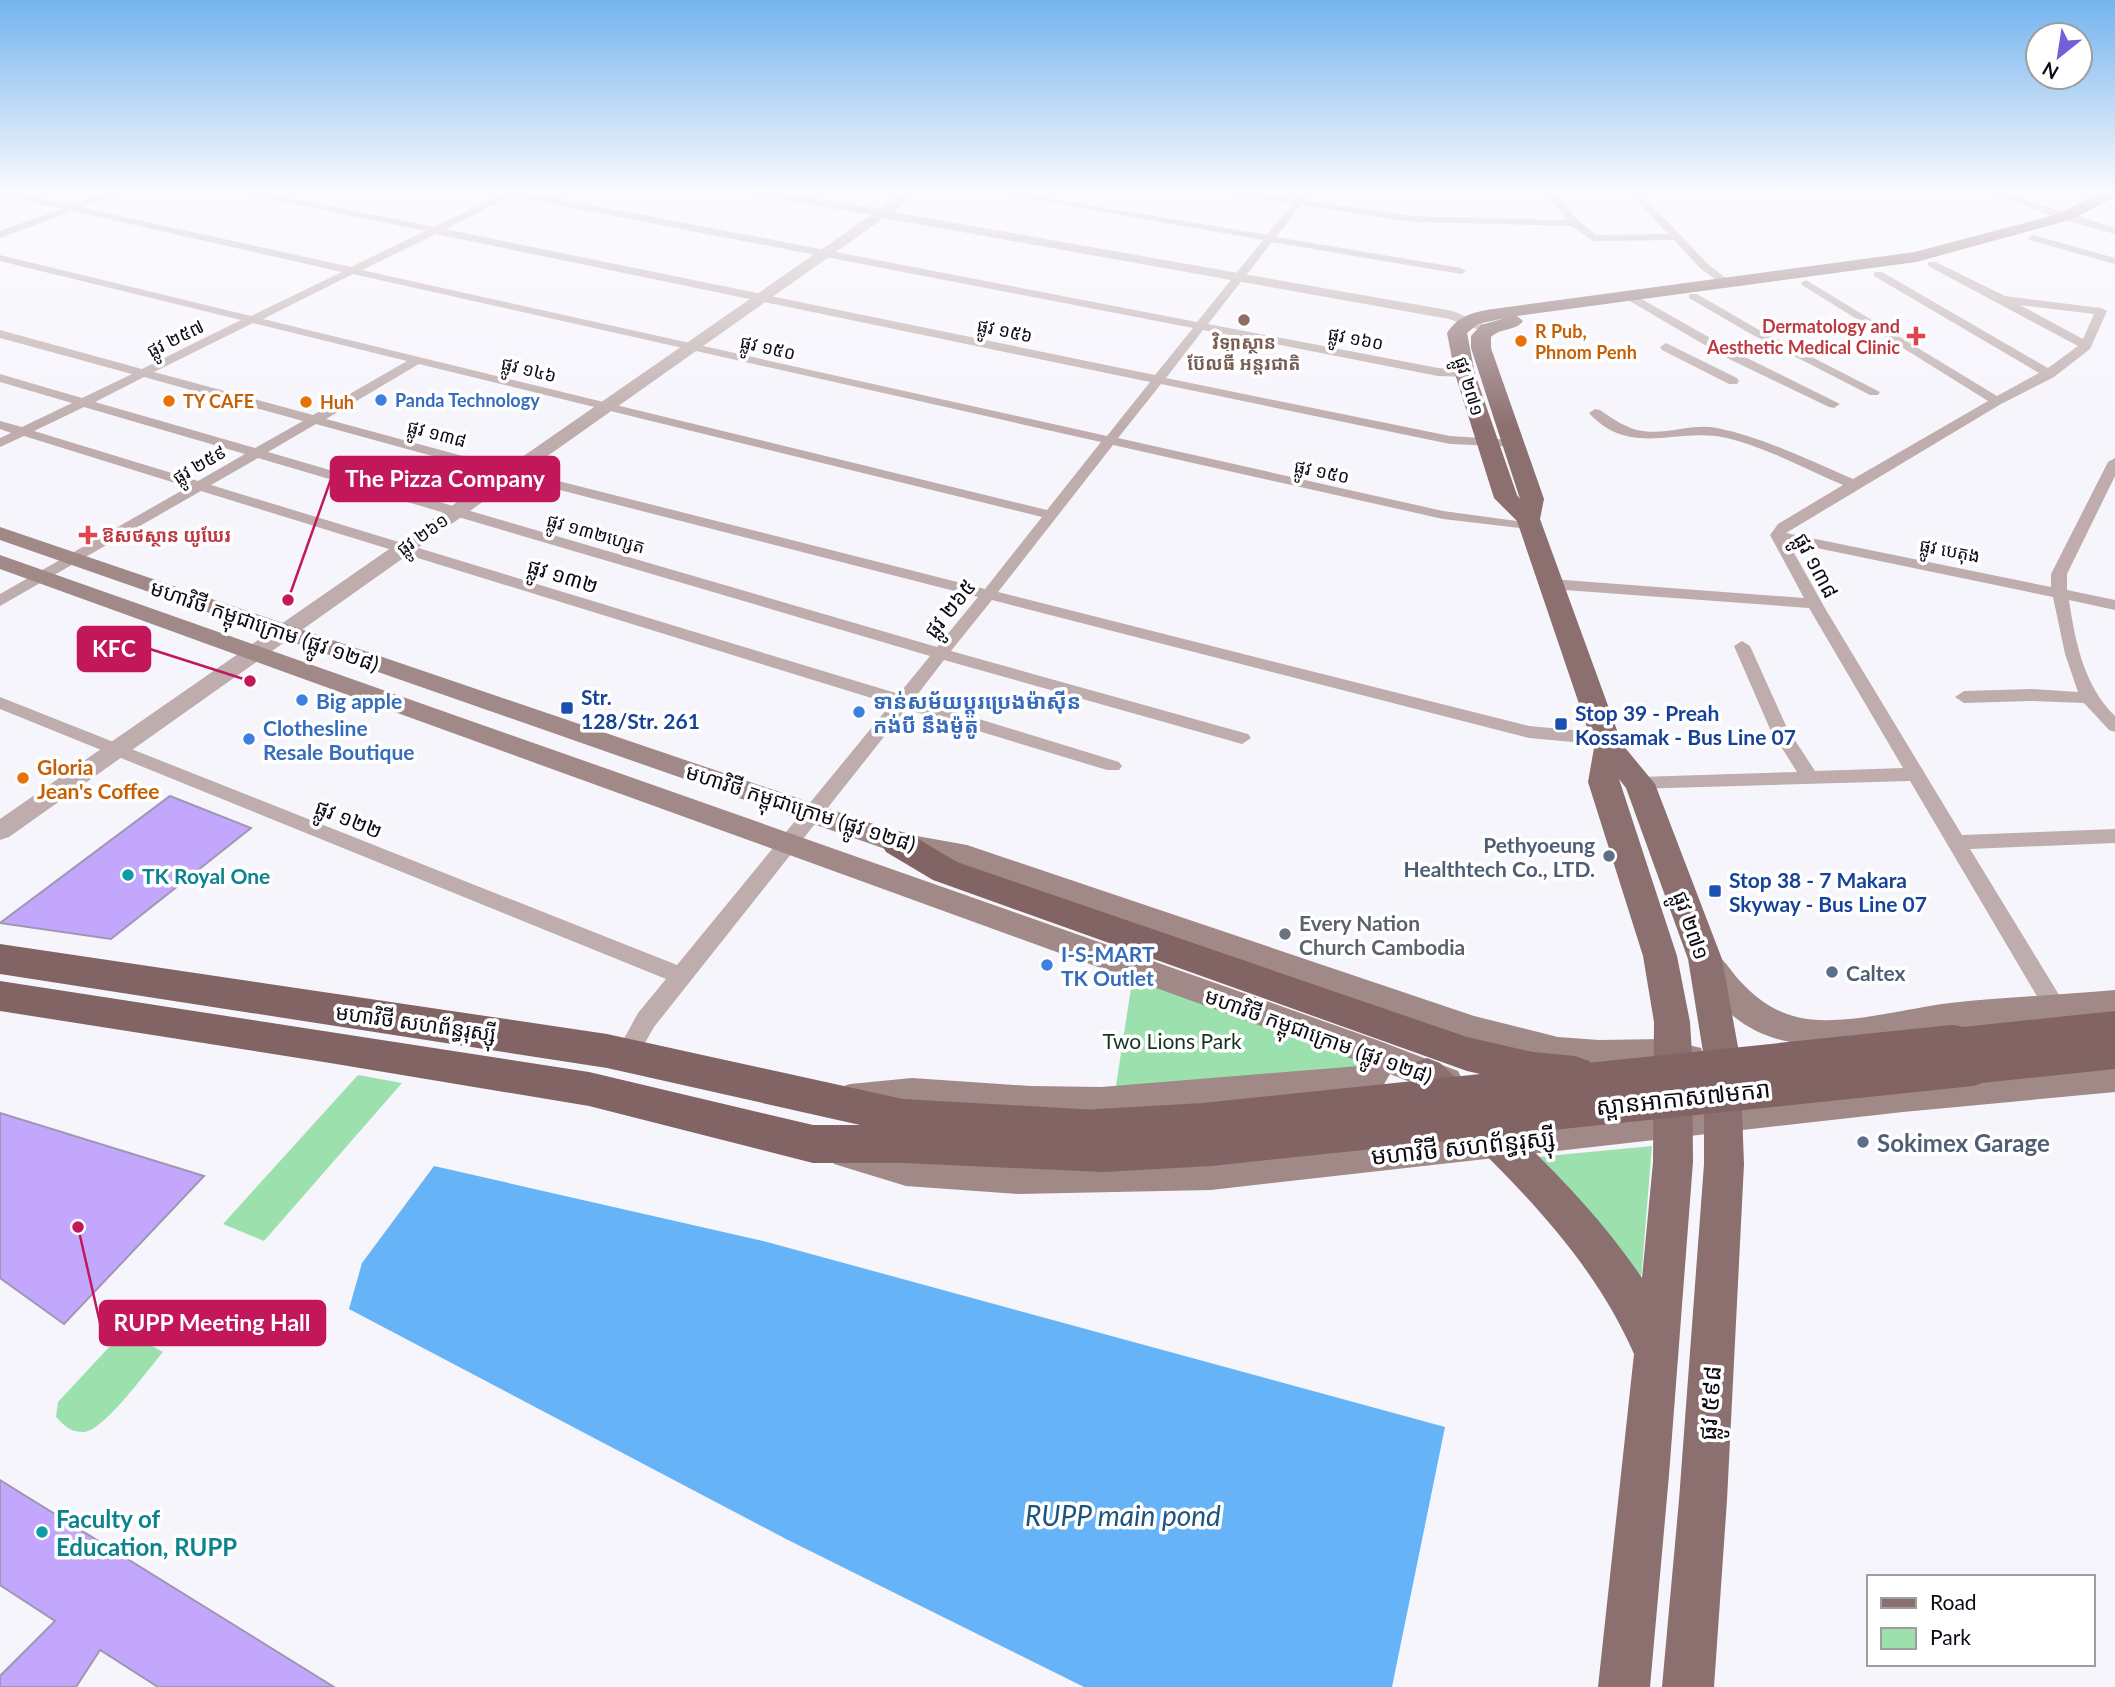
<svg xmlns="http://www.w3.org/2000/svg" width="2115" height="1687" font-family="Lato,'Noto Sans Khmer',sans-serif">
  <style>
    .green { fill: #9ce1ad }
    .water { fill: #66b4f7 }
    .building { fill: #c3a7fd; stroke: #9f96b4; stroke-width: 2 }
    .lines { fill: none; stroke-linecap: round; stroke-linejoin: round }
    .minor { fill: #beadac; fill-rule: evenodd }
    .tertiary { fill: #beadac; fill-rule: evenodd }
    .secondary { fill: #a18988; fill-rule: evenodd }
    .primary { fill: #8c6f6f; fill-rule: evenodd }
    .trunk { fill: #836464; fill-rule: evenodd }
    .trunk-bridge { stroke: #836464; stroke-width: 38 }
    .education-dot { fill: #8d6e63; stroke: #fff; stroke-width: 2.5 }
    .health-dot { fill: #e0444e; stroke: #fff; stroke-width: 2.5 }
    .food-dot { fill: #e8710a; stroke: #fff; stroke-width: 2.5 }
    .shop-dot { fill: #3f7fe0; stroke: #fff; stroke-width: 2.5 }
    .transit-dot { fill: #1a4fb4; stroke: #fff; stroke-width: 2.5 }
    .service-dot { fill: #5c6f8a; stroke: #fff; stroke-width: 2.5 }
    .culture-dot { fill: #0f9aa8; stroke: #fff; stroke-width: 2.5 }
    .worship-dot { fill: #6b7280; stroke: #fff; stroke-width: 2.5 }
    .labels { text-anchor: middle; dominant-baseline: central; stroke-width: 7; stroke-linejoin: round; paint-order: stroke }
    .far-health-label { font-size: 18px; font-weight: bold; fill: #be3a42; stroke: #fff; text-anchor: end }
    .far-street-label { font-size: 18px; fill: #0d0a14; stroke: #fff }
    .far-food-label { font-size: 18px; font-weight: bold; fill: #c56008; stroke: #fff; text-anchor: start }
    .far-education-label { font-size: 18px; font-weight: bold; fill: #785e54; stroke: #fff }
    .far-shop-label { font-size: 18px; font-weight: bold; fill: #366cbe; stroke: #fff; text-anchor: start }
    .street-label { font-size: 21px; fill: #0d0a14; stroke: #fff }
    .transit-label { font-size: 21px; font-weight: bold; fill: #164399; stroke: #fff; text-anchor: start }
    .shop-label { font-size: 21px; font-weight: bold; fill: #366cbe; stroke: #fff; text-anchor: start }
    .food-label { font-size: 21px; font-weight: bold; fill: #c56008; stroke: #fff; text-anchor: start }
    .service-label { font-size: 21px; font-weight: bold; fill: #4e5e75; stroke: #fff; text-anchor: end }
    .culture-label { font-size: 21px; font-weight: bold; fill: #0d838f; stroke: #fff; text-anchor: start }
    .worship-label { font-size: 21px; font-weight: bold; fill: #5b616d; stroke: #fff; text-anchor: start }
    .park-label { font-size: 21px; fill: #11361d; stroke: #fff }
    .near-street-label { font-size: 24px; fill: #0d0a14; stroke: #fff }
    .near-service-label { font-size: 24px; font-weight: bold; fill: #4e5e75; stroke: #fff; text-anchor: start }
    .near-culture-label { font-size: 24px; font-weight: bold; fill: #0d838f; stroke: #fff; text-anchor: start }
    .near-water-label { font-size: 28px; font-style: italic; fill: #1d5581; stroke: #fff }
    .leader { fill: none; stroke: #c2185b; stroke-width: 2.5 }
    .callout-dot { fill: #c2185b; stroke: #fff; stroke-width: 2.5 }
    .callout { fill: #c2185b; stroke: #c2185b; stroke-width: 2.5 }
    .callout-label { font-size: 23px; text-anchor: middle; font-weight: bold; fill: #fff }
  </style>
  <rect width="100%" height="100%" fill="#f7f5fc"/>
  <!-- green -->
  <g class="green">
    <polygon points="1133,975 1356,1057 1364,1073 1115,1092"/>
    <polygon points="358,1075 402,1083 264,1241 223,1224"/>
    <polygon points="1652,1146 1641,1280 1537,1157"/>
    <path d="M124,1331L163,1352C149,1368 104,1431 84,1432C70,1432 65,1426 56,1417L58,1402Z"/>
  </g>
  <!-- water -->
  <polygon class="water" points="434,1166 767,1242 1445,1427 1392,1687 1084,1687 786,1539 349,1309 362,1263"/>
  <!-- building -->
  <g class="building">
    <polygon points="170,796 251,828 111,939 0,923"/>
    <polygon points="0,1113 204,1176 64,1324 0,1278"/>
    <polygon points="0,1480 334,1687 158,1687 100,1650 76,1687 0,1687 0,1676 55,1621 0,1585"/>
  </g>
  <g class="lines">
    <!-- minor -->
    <g class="minor">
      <path d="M0,191L72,205L111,191H124L83,208L351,267L425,231L245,194L240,191H257L434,227L501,194L493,191H520L1197,322L1263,240L984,191H1004L1267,235L1292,204L1224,194L1219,191H1241L1296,199L1302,191H1312L1305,200L1413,216L1567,220L1543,191H1553L1579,221L1596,235L1668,234L1628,191H1638L1709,265L1731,282L1722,284L1701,269L1674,240L1593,241L1572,226L1413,222L1301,205L1276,237L1461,268L1466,271L1461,274L1272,242L1208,324L1438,368L1465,370L1471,374L1469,377L1438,376L1203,330L1166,378L1450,436L1513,440L1520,444L1518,447L1450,444L1161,384L1118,438L1443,511L1531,523L1536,524L1538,527L1536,530L1443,519L1113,445L998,592L1529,726L1606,733L1615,739L1612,743L1606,745L1529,738L992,600L951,651L1248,734L1251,738L1242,744L944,660L914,699L1119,762L1122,766L1119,770H1107L906,709L654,1027L634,1062L626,1065L618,1062L615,1055L638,1013L666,979L0,709V697L677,965L891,704L201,491L0,606V594L188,487L24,436L0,447V438L11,433L0,429V421L22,427L72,403L0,382V374L82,398L132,374L0,338V330L142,369L241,320L0,261V255L251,316L342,272L73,211L0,238V231L62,209L0,195ZM511,196L1193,328L1155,375L445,229ZM436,234L1150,382L1107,436L362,270ZM353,274L1101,442L1047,510L263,319ZM253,323L407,361L313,415L154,372ZM419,364L1042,517L985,589L515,470L326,419ZM144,377L303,421L255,448L95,402ZM84,407L245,454L198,481L34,431ZM316,424L505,476L978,597L937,647L268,452ZM258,458L930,656L899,694L211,485Z"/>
      <polygon points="1985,191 1998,191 2115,228 2115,234 2060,219"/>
      <polygon points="2072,191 2086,191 2109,199 2104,202"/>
      <polygon points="2033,235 2115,258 2115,264 2029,240 2028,238"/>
      <path d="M1928,262H1936L2005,296L2101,308L2107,311L2090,349L2054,377L2001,404L1786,533L2051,587V574L2108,462L2115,458V476L2067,574V590L2115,600V610L2069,600C2075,641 2084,686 2115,716V732L2109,730L2084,703L2032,701L1964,703L1955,697L1964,691L2032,689L2078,692L2065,654L2053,597L1788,542L1826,610L1962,835L2115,829V843L1970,849L2064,1003L2067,1009L2064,1015L2056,1018L2048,1015L1910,781L1634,789L1631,784L1634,779L1640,777L1797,772L1770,729L1734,646L1742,641L1750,646L1787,728L1815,771L1903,768L1809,608L1551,589L1543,584L1551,579L1804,598L1770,535L1778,524L1843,485C1805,469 1768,448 1727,438C1678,426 1631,459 1589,413L1595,409L1600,410C1613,419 1627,429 1643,431C1668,435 1692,423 1717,428C1765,438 1808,460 1853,479L1988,401L1802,285L1801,283L1806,280L1997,396L2039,373L1874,276V272H1882L2048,368L2078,346L1928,266ZM2020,305L2094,314L2083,339Z"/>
      <polygon points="1621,292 1629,292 1735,352 1840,404 1834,408 1829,407 1727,358 1621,296"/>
      <polygon points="1689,294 1697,294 1759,330 1880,392 1878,395 1870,395 1751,334 1689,298"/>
      <polygon points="1666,343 1737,378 1739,381 1737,384 1729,384 1662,350 1660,347"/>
    </g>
    <!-- tertiary -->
    <polygon class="tertiary" points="749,191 774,191 879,209 906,191 920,191 893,212 1453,311 1495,329 1488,333 1449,319 884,218 9,837 0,840 0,819 871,215 755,195"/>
    <!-- secondary -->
    <g class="secondary">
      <polygon points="0,527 900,833 967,845 1474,1016 1558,1037 1599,1040 1664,1039 1701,1048 1705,1058 1701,1068 1689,1072 1651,1066 1572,1067 1474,1044 955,862 888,850 0,540"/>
      <polygon points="0,555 1377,1040 1458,1071 1463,1081 1458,1091 1446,1096 1390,1074 1383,1086 1359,1097 1101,1117 1031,1116 912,1108 850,1114 838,1110 833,1099 838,1088 850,1084 912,1078 1031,1086 1101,1087 1359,1066 1355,1060 0,569"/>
      <path d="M1706,949C1722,954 1729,969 1740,981C1753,995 1769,1008 1787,1014C1832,1031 1904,1008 1950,1003C2005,997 2060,995 2115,990V1016C2060,1021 2005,1024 1950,1030C1847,1042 1751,1078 1691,961L1695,952Z"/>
      <path d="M2115,1064V1092L1903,1112L1211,1190L1018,1194L906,1186L834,1164L829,1153L834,1142L846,1137L906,1154L1018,1162H1108L1211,1158L1545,1121L1544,1118L1549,1107C1573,1098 1604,1115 1632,1112C1793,1094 1954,1078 2115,1064Z"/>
    </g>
    <!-- primary -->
    <path class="primary" d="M2104,191H2115V197L2070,220L1916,262L1517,316L1523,321C1516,331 1500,328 1491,337V348L1544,499L1540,519L1622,744L1655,784L1722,959L1740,1058L1744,1164L1727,1500L1714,1687H1662L1679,1500L1704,1164V1058L1688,959L1626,788L1619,779L1677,956L1690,1022L1692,1054L1693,1162L1669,1475L1650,1687H1598L1634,1354C1587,1246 1497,1166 1414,1085L1408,1074L1414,1063L1427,1058L1440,1063C1512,1130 1587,1196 1642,1278L1653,1162L1654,1022L1643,956L1588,782L1594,748L1517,521L1494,498L1455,374L1447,333C1458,316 1473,312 1493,309L1915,252L2058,214ZM1505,318L1481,325L1471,336V348L1520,499L1517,495L1475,374L1467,333L1478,324Z"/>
    <!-- trunk -->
    <g class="trunk">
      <path d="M898,831L910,834L957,862L1467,1037L1533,1052L1575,1056L1589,1061L1595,1073L1589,1085C1552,1098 1504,1079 1467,1071L933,880L886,852L881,843L886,834Z"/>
      <polygon points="0,944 607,1034 903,1099 1098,1110 1112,1115 1118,1128 1114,1138 1118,1140 1124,1153 1118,1166 1103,1172 904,1163 813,1163 589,1106 330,1063 0,1011 0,981 589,1072 813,1125 860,1125 607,1068 0,974"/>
      <polygon points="2115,1011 2115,1069 1971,1084 1957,1079 1952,1067 1955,1060 1939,1056 1934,1044 1939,1032 1953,1028"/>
    </g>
    <!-- trunk-bridge -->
    <g class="trunk-bridge">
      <polyline points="1098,1128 1204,1122 1953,1044"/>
      <polyline points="1103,1153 1210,1147 1971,1067"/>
    </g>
  </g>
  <!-- sky -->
  <linearGradient id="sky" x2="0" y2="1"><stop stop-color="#74b4ee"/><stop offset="0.45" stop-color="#fbfafe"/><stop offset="1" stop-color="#fbfafe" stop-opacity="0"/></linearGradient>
  <rect width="2115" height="427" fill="url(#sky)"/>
  <!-- markers -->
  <circle class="education-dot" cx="1244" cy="320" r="7"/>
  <g class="health-dot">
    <path d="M1912.5 325.5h7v7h7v7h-7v7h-7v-7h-7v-7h7z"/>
    <path d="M84.5 524.5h7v7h7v7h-7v7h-7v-7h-7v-7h7z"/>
  </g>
  <g class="food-dot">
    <circle cx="1521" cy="341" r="7"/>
    <circle cx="169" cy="401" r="7"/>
    <circle cx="306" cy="402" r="7"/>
    <circle cx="23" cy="778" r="7"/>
  </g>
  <g class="shop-dot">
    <circle cx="381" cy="400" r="7"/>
    <circle cx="302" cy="700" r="7"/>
    <circle cx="859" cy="712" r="7"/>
    <circle cx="249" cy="739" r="7"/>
    <circle cx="1047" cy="965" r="7"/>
  </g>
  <g class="transit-dot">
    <rect x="560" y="701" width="14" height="14" rx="3.5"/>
    <rect x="1554" y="717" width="14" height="14" rx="3.5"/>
    <rect x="1708" y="884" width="14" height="14" rx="3.5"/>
  </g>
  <g class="service-dot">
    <circle cx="1609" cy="856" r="7"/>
    <circle cx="1832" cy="972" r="7"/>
    <circle cx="1863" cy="1142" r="7"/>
  </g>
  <g class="culture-dot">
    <circle cx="128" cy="875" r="7"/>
    <circle cx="42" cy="1532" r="7"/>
  </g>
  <circle class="worship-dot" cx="1285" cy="934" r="7"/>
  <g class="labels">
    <!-- far-health labels -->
    <g class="far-health-label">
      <text x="1900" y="326">Dermatology and<tspan x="1900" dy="21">Aesthetic Medical Clinic</tspan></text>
      <text x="102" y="535" text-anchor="start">ឱសថស្ថាន យូឃែរ</text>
    </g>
    <!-- far-street labels -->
    <g class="far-street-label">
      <text transform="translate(1005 330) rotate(12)">ផ្លូវ ១៥៦</text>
      <text transform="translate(175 338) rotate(-26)">ផ្លូវ ២៥៧</text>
      <text transform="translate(1356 338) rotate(11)">ផ្លូវ ១៦០</text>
      <text transform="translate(768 347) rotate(13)">ផ្លូវ ១៥០</text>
      <text transform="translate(529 369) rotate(14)">ផ្លូវ ១៤៦</text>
      <text transform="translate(1470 386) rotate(73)">ផ្លូវ ២៧១</text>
      <text transform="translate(437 433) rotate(15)">ផ្លូវ ១៣៨</text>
      <text transform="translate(199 464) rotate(-30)">ផ្លូវ ២៥៩</text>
      <text transform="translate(1322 471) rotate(12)">ផ្លូវ ១៥០</text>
      <text transform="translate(596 533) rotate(16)">ផ្លូវ ១៣២ហ្សេត</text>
      <text transform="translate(422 534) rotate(-35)">ផ្លូវ ២៦១</text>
      <text transform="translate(1950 550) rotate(11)">ផ្លូវ បេតុង</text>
    </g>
    <!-- far-food labels -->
    <g class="far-food-label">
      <text x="1535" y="331">R Pub,<tspan x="1535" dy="21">Phnom Penh</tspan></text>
      <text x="183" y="401">TY CAFE</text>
      <text x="320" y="402">Huh</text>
    </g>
    <!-- far-education labels -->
    <g class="far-education-label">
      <text x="1244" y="342">វិទ្យាស្ថាន<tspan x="1244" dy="21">ប៊ែលធី អន្ដរជាតិ</tspan></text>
    </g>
    <!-- far-shop labels -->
    <g class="far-shop-label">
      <text x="395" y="400">Panda Technology</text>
    </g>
    <!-- street labels -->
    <g class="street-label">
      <text transform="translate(1817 565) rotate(62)">ផ្លូវ ១៣៨</text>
      <text transform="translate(563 575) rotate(17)">ផ្លូវ ១៣២</text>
      <text transform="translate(949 608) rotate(-51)">ផ្លូវ ២៦៥</text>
      <text transform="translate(265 625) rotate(19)">មហាវិថី កម្ពុជាក្រោម (ផ្លូវ ១២៨)</text>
      <text transform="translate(801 807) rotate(18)">មហាវិថី កម្ពុជាក្រោម (ផ្លូវ ១២៨)</text>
      <text transform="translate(349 818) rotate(22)">ផ្លូវ ១២២</text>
      <text transform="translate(1692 925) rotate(71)">ផ្លូវ ២៧១</text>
      <text transform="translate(416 1022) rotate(8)">មហាវិថី សហព័ន្ធរុស្ស៊ី</text>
      <text transform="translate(1319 1035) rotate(20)">មហាវិថី កម្ពុជាក្រោម (ផ្លូវ ១២៨)</text>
    </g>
    <!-- transit labels -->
    <g class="transit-label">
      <text x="581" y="696">Str.<tspan x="581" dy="24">128/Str. 261</tspan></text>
      <text x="1575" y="712">Stop 39 - Preah<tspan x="1575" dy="24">Kossamak - Bus Line 07</tspan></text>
      <text x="1729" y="879">Stop 38 - 7 Makara<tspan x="1729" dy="24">Skyway - Bus Line 07</tspan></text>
    </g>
    <!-- shop labels -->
    <g class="shop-label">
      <text x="316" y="700">Big apple</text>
      <text x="873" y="700">ទាន់សម័យប្តូរប្រេងម៉ាសុីន<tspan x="873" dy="24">កង់បី នឹងម៉ូតូ</tspan></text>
      <text x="263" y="727">Clothesline<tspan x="263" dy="24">Resale Boutique</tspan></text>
      <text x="1061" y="953">I-S-MART<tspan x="1061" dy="24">TK Outlet</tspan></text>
    </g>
    <!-- food labels -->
    <g class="food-label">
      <text x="37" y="766">Gloria<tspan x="37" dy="24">Jean's Coffee</tspan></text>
    </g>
    <!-- service labels -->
    <g class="service-label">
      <text x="1595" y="844">Pethyoeung<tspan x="1595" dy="24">Healthtech Co., LTD.</tspan></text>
      <text x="1846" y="972" text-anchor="start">Caltex</text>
    </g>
    <!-- culture labels -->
    <g class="culture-label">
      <text x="142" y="875">TK Royal One</text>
    </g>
    <!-- worship labels -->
    <g class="worship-label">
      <text x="1299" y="922">Every Nation<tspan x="1299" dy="24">Church Cambodia</tspan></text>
    </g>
    <!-- park labels -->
    <g class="park-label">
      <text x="1172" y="1040">Two Lions Park</text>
    </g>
    <!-- near-street labels -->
    <g class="near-street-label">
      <text transform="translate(1683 1097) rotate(-6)">ស្ពានអាកាស៧មករា</text>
      <text transform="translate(1463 1146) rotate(-6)">មហាវិថី សហព័ន្ធរុស្ស៊ី</text>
      <text transform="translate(1709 1403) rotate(-86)">ផ្លូវ ៥៩៨</text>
    </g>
    <!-- near-service labels -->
    <g class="near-service-label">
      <text x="1877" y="1142">Sokimex Garage</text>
    </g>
    <!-- near-culture labels -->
    <g class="near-culture-label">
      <text x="56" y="1518">Faculty of<tspan x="56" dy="28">Education, RUPP</tspan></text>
    </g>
    <!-- near-water labels -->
    <g class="near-water-label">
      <text x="1123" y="1515">RUPP main pond</text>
    </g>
  </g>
  <!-- callouts -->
  <path class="leader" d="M288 600L331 479M250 681L150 649M78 1227L100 1323"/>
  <g class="callout-dot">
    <circle cx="288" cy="600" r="7"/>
    <circle cx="250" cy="681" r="7"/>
    <circle cx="78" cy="1227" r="7"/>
  </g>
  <g class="callout">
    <rect x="331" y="457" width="228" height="44" rx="7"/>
    <rect x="78" y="627" width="72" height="44" rx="7"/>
    <rect x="100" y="1301" width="225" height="44" rx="7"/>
  </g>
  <g class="callout-label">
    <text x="445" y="487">The Pizza Company</text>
    <text x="114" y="657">KFC</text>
    <text x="212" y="1331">RUPP Meeting Hall</text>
  </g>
  <!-- legend -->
  <rect x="1867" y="1575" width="228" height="91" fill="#ffffff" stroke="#9e9da1" stroke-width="2"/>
  <rect x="1881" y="1598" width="35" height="10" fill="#8c6f6f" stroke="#9e9da1" stroke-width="2"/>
  <text x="1930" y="1610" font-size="21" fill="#0d0a14">Road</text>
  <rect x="1881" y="1628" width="35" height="21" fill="#9ce1ad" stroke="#9e9da1" stroke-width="2"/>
  <text x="1930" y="1645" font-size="21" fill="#0d0a14">Park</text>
  <!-- north arrow -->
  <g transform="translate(2059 56) rotate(210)"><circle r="33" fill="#ffffff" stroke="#9e9da1" stroke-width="2"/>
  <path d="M0-5L12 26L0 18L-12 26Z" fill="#755fd9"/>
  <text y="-10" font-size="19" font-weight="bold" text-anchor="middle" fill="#0d0a14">N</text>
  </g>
</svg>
